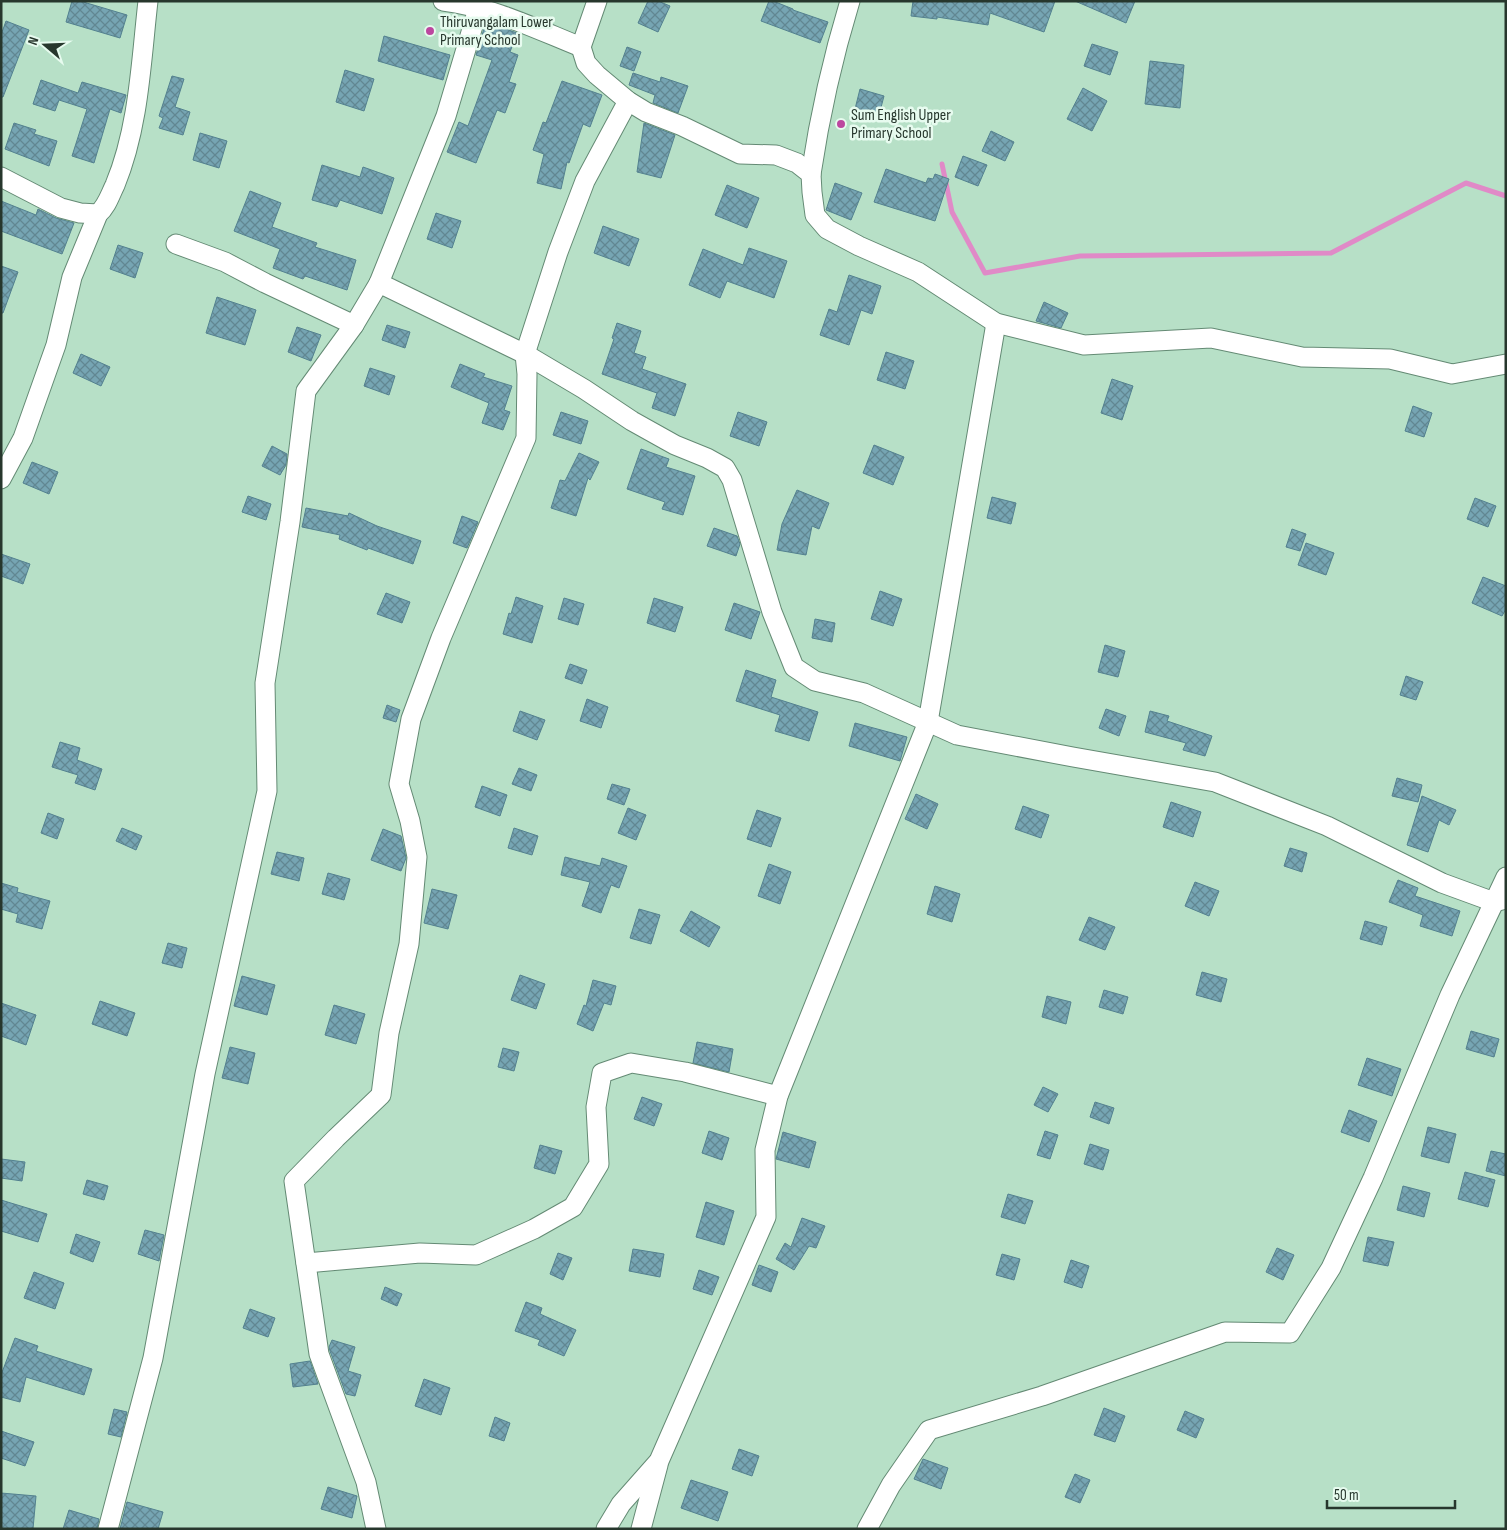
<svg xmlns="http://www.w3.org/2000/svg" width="1507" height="1530" font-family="'Sofia Sans Condensed',sans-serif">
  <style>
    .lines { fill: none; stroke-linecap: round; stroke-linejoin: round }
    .stream { stroke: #e08ac7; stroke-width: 5 }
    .building { fill: url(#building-cross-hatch); stroke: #53818f }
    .minor-casing { stroke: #648a74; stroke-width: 21 }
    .minor { stroke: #fff; stroke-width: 19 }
    .poi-dot { fill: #bc479f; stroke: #e7fbef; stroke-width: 2 }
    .labels { text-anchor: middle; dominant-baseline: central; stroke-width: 5; stroke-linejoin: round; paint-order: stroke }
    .poi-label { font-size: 16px; fill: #27372d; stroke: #e7fbef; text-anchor: start }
  </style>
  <defs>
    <pattern id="building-cross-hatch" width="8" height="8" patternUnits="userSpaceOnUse" patternTransform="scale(1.25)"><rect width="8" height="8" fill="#76a5b3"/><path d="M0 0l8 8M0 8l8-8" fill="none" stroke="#618792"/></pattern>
  </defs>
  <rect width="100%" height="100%" fill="#b7e0c7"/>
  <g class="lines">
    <!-- stream -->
    <polyline class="stream" points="942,164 952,212 985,273 1080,256 1331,253 1466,183 1506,196"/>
  </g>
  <!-- building -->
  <g class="building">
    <polygon points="72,1 80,1 127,15 120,38 66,22"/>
    <polygon points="648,1 658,1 670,6 658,32 638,23"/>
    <polygon points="769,1 773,1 793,9 793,10 828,22 820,43 761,21"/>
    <polygon points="913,1 1055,1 1044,32 990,13 988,25 937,17 937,19 911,16"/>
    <polygon points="1075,1 1135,1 1126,23"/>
    <polygon points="6,21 29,30 3,97 1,97 1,35"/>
    <polygon points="486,22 517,33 510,52 518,55 509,82 516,84 505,113 497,110 476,163 447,152 459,122 468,126 492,60 476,55"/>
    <polygon points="384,36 450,55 443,80 378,61"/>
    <polygon points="1092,44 1118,52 1110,75 1084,66"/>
    <polygon points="627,47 641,52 634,71 620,66"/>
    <polygon points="1150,61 1184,65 1180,108 1145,104"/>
    <polygon points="345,70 374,79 364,111 336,102"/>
    <polygon points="633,73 660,82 661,77 688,86 678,113 653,103 655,95 629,85"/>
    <polygon points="172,76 184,79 175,107 190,112 183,135 159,128 163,118 159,116"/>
    <polygon points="41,80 78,93 82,82 126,95 121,113 110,109 94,163 72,156 87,109 59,100 55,111 33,104"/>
    <polygon points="562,81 602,95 590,127 583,124 569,163 567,162 561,189 537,183 544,154 533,150 543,122 546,123"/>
    <polygon points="1083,88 1107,101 1092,131 1067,119"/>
    <polygon points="860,89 884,96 879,115 855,109"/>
    <polygon points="14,123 36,130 34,134 57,141 49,166 5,149"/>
    <polygon points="644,123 675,135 661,178 637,172"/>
    <polygon points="991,131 1014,142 1005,161 982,151"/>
    <polygon points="200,133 227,141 219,168 193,160"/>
    <polygon points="963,156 987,165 978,186 955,177"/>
    <polygon points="322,165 360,177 363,167 394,178 382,214 340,200 337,207 312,200"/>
    <polygon points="886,169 926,183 928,178 933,179 935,174 949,179 935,221 874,202"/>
    <polygon points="835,183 862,193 851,220 826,210"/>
    <polygon points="727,185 759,198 747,228 715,215"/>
    <polygon points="250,191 281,203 272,227 317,243 315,247 356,260 347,290 305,276 303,279 273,268 280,249 234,231"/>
    <polygon points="1,201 36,215 38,209 56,218 74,223 62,254 1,231"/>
    <polygon points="436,213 461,221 452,248 427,239"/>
    <polygon points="603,226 639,239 629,266 594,253"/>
    <polygon points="118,245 143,253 135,278 110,269"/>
    <polygon points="749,248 787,261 774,298 727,281 720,298 689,285 703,249 743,265"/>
    <polygon points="1,266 18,272 3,313 1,313"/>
    <polygon points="849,275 881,286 872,314 861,310 849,345 820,335 829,309 837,312"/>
    <polygon points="217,297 256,310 245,345 206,333"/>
    <polygon points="1044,302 1068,313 1061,328 1036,321"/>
    <polygon points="617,323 641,331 634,353 646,357 642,369 686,384 675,416 652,408 657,393 602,374 614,339 612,338"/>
    <polygon points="387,325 410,332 405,348 382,340"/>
    <polygon points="297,327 321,335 311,361 288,352"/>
    <polygon points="886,352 914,361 905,389 877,380"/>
    <polygon points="81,354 110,367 101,386 73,373"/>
    <polygon points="460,364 485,374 483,377 512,386 504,410 510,412 503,430 482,423 489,403 451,387"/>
    <polygon points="370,368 395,376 389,395 364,386"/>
    <polygon points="1112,379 1133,386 1122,420 1101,413"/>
    <polygon points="1413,406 1432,413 1424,437 1405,431"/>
    <polygon points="561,412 588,421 581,444 553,435"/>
    <polygon points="738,412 767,422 759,446 730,436"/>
    <polygon points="874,445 904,457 893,485 863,473"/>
    <polygon points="272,446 287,454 286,465 280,475 262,466"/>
    <polygon points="641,449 669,459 666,467 695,476 683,515 662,509 665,502 627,489"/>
    <polygon points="579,453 599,462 590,480 588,478 576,516 551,508 560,480 565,481"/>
    <polygon points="32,462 58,472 49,494 23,483"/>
    <polygon points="797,490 829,503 819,529 812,526 806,555 777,550 782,524"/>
    <polygon points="248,496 271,504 266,520 242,512"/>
    <polygon points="992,497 1016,503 1011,524 987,518"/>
    <polygon points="1475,498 1496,506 1488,527 1467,519"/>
    <polygon points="306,508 348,516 349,513 377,526 421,541 413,564 368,548 367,550 339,539 340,535 302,527"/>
    <polygon points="462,516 478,522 467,548 453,543"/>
    <polygon points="714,528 737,536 740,544 736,556 707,546"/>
    <polygon points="1292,529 1306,534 1300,551 1286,547"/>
    <polygon points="1306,543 1334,553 1326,575 1298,565"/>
    <polygon points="1,554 30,564 23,584 1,576"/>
    <polygon points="1483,577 1506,586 1506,609 1502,616 1472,603"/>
    <polygon points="880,591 902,599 893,626 871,619"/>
    <polygon points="386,593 410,602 402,623 377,614"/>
    <polygon points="516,597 543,606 532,643 503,634 509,613 511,614"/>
    <polygon points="564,598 584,604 578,625 558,619"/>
    <polygon points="654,598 683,607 675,632 647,623"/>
    <polygon points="734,603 760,612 751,639 725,630"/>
    <polygon points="815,619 835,623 832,642 812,638"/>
    <polygon points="1105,645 1125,651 1118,677 1098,672"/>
    <polygon points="570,664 587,670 582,684 565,678"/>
    <polygon points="746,670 776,680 771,697 818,712 809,741 775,731 780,715 736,701"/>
    <polygon points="1406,676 1423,682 1416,700 1400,695"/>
    <polygon points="587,699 608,707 601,728 580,721"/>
    <polygon points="387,705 400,710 396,722 383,718"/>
    <polygon points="1106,709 1126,716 1119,736 1099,728"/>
    <polygon points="520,711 545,720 537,740 513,731"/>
    <polygon points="1150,711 1169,716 1167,721 1212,736 1205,756 1183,750 1186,743 1145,732"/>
    <polygon points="855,723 907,737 900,761 849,746"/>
    <polygon points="60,742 80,748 77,760 102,769 95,790 75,783 78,775 52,767"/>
    <polygon points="519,768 537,775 531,791 512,784"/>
    <polygon points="1397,778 1422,785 1418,802 1392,796"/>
    <polygon points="612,784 630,789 624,805 607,799"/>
    <polygon points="482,786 507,795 500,816 475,807"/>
    <polygon points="916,794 938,804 927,829 905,819"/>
    <polygon points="1422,796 1456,810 1449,825 1439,820 1428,852 1407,845"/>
    <polygon points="1171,802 1201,812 1193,837 1163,827"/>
    <polygon points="1023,806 1049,815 1041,838 1015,829"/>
    <polygon points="628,808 646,815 636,840 618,833"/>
    <polygon points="757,810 781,818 771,847 747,839"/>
    <polygon points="48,813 64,819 57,839 41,833"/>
    <polygon points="122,828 142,836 136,850 116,841"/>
    <polygon points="514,828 538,836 532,855 508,848"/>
    <polygon points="383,829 401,836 406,858 401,871 371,860"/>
    <polygon points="1290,848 1307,853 1302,872 1284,866"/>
    <polygon points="277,852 304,858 299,881 271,874"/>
    <polygon points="565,857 600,866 602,858 627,866 619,888 611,885 601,913 582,906 590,882 561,875"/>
    <polygon points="769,864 791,872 780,904 758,896"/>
    <polygon points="328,873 350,879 344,900 322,894"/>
    <polygon points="1398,880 1418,888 1415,896 1460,911 1452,936 1420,926 1423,915 1389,902"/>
    <polygon points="1195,882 1219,891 1209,916 1185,906"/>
    <polygon points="1,883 18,888 17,892 50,901 42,929 16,922 18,914 1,909"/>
    <polygon points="935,886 960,894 952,922 927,914"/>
    <polygon points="432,889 457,895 448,929 424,923"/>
    <polygon points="639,909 660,915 651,944 630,938"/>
    <polygon points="691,911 720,927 709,947 680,931"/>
    <polygon points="1089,917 1115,927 1105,950 1079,940"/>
    <polygon points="1365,921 1387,927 1382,945 1360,939"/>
    <polygon points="168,943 187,948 182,968 162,963"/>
    <polygon points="1202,972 1227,979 1221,1002 1196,995"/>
    <polygon points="520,975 545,984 536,1009 511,1000"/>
    <polygon points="242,976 275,985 267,1015 234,1006"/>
    <polygon points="593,980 616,986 611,1005 604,1003 593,1031 577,1024 584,1005 586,1006"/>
    <polygon points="1104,990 1128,997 1123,1014 1099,1007"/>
    <polygon points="1047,996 1071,1002 1066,1024 1042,1017"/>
    <polygon points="100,1001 135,1013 127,1036 92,1024"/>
    <polygon points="1,1003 36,1015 26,1045 1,1036"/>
    <polygon points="334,1005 365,1014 356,1044 325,1035"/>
    <polygon points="1471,1031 1499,1039 1494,1057 1466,1049"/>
    <polygon points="697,1042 733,1049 729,1072 693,1063"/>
    <polygon points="230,1047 255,1053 248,1084 222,1078"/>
    <polygon points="503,1048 519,1052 514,1071 498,1067"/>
    <polygon points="1367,1058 1401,1069 1392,1096 1358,1085"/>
    <polygon points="1043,1087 1058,1094 1048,1112 1034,1105"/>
    <polygon points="642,1097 662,1104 654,1126 634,1119"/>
    <polygon points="1095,1102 1114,1108 1109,1124 1090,1117"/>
    <polygon points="1349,1110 1377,1121 1369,1142 1341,1132"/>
    <polygon points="1428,1127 1456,1134 1449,1163 1421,1156"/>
    <polygon points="709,1131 729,1138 722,1160 702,1153"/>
    <polygon points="1045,1131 1058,1135 1050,1159 1037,1155"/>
    <polygon points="783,1132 816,1142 809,1168 776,1159"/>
    <polygon points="1090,1144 1109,1150 1103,1170 1084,1164"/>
    <polygon points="540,1145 562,1151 555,1174 534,1168"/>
    <polygon points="1491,1151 1506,1154 1506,1176 1486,1171"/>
    <polygon points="1,1159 25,1162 22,1181 1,1178"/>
    <polygon points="1465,1172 1495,1180 1488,1207 1458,1199"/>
    <polygon points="87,1180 108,1186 104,1200 83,1194"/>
    <polygon points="1403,1186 1430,1193 1424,1217 1397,1210"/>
    <polygon points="1008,1194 1033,1201 1025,1224 1001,1217"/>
    <polygon points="1,1200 47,1214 38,1242 1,1231"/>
    <polygon points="706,1202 734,1211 724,1245 696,1237"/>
    <polygon points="802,1218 825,1226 816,1248 809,1246 794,1270 776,1259 785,1243 791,1247"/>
    <polygon points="145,1230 164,1235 159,1261 138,1254"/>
    <polygon points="76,1234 100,1242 93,1262 70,1253"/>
    <polygon points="1368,1237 1394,1242 1388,1266 1363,1261"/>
    <polygon points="1277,1248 1294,1255 1283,1280 1266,1272"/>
    <polygon points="633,1249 664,1254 660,1277 629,1271"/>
    <polygon points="558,1253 572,1258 563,1280 550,1274"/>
    <polygon points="1002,1254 1020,1259 1014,1280 996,1275"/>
    <polygon points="1071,1260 1089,1266 1082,1288 1064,1282"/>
    <polygon points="759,1265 778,1272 771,1292 752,1285"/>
    <polygon points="699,1270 719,1277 712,1295 693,1289"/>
    <polygon points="34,1272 64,1283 55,1309 24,1298"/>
    <polygon points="385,1287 402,1294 397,1306 381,1299"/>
    <polygon points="526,1302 542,1308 540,1314 576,1330 564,1356 538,1345 540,1340 515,1331"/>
    <polygon points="250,1309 275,1318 268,1337 243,1328"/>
    <polygon points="15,1338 38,1346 36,1351 92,1369 84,1395 26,1377 20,1402 1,1397 1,1375"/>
    <polygon points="332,1340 355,1347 348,1371 361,1375 355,1396 346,1394 330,1351 329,1347"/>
    <polygon points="310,1361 318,1384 293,1387 290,1364"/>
    <polygon points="424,1379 450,1388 441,1415 415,1406"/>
    <polygon points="1104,1408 1125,1416 1115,1442 1094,1435"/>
    <polygon points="114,1409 127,1412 121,1437 108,1434"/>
    <polygon points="1185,1411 1204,1419 1196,1438 1177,1430"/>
    <polygon points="495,1417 510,1423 504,1441 489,1436"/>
    <polygon points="1,1431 34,1442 25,1466 1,1458"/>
    <polygon points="739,1449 759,1456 752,1476 732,1469"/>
    <polygon points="923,1459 948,1468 941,1489 914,1479"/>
    <polygon points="1075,1474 1090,1480 1080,1503 1065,1497"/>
    <polygon points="691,1480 728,1492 718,1521 681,1508"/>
    <polygon points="328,1487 357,1496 352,1518 321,1509"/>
    <polygon points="1,1493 36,1496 33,1529 1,1529"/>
    <polygon points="127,1502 163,1512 158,1529 120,1529"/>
    <polygon points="69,1510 99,1519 97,1529 63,1529"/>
  </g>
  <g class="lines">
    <defs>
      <g id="minor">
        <path d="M443,1C492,7 536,29 581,47L597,1"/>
        <polyline points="581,47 586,63 597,75 628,101 646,112 682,126 740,154 776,155 797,163 811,174 812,192 815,215 827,229 859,246 918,272 996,323 1084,345 1211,338 1302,357 1390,359 1452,374 1506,364"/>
        <path d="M811,174C820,114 832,60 850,1"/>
        <polyline points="1,177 61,208 80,213 98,214"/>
        <polyline points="176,244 225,262 265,283 354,325"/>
        <polyline points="379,283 525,354 584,389 632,421 675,445 707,458 725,468 732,480 772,612 794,667 815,681 864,693 957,735 1073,757 1215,782 1327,826 1442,883 1494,902 1506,899"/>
        <path d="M1,479L23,438L56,345L72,277L98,214C107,206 110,195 115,185C139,127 141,62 148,1"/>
        <polyline points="306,1263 420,1253 476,1255 534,1229 573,1207 599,1164 596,1107 602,1073 631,1063 685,1072 778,1096"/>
        <polyline points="108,1529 153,1358 205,1074 267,791 265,683 290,522 306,391 354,325 379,283 446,116 478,9"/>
        <polyline points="376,1529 366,1482 319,1354 294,1181 336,1138 381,1095 389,1033 409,944 417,857 410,821 399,784 411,719 441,638 526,438 527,374 525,354 558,252 585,181 628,101"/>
        <polyline points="606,1529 621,1504 659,1461 766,1217 765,1150 778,1096 928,722 996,323"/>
        <polyline points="641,1529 658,1465"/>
        <polyline points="867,1529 891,1485 929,1430 1042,1396 1225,1332 1290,1333 1331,1268 1373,1178 1450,995 1506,877"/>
      </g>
    </defs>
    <!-- minor casing -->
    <use href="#minor" class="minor-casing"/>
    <!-- minor -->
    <use href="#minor" class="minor"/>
  </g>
  <!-- markers -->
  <g class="poi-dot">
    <circle cx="430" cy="31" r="5"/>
    <circle cx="841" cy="124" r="5"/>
  </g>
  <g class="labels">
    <!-- poi labels -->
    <g class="poi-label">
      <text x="440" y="22">Thiruvangalam Lower<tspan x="440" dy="18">Primary School</tspan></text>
      <text x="851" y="115">Sum English Upper<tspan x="851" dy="18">Primary School</tspan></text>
    </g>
  </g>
  <!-- border -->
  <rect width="1507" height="1530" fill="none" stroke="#27372d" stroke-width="5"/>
  <!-- north arrow -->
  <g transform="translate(45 45) rotate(289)" stroke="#e7fbef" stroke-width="4" paint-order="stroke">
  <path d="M0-4L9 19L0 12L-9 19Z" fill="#27372d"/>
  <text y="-8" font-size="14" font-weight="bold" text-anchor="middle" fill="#27372d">N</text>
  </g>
  <!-- scale -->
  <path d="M1327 1500v8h128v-8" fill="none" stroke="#27372d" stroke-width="2.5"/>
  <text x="1334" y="1500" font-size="15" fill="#27372d" stroke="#e7fbef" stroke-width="4" paint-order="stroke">50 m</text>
</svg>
